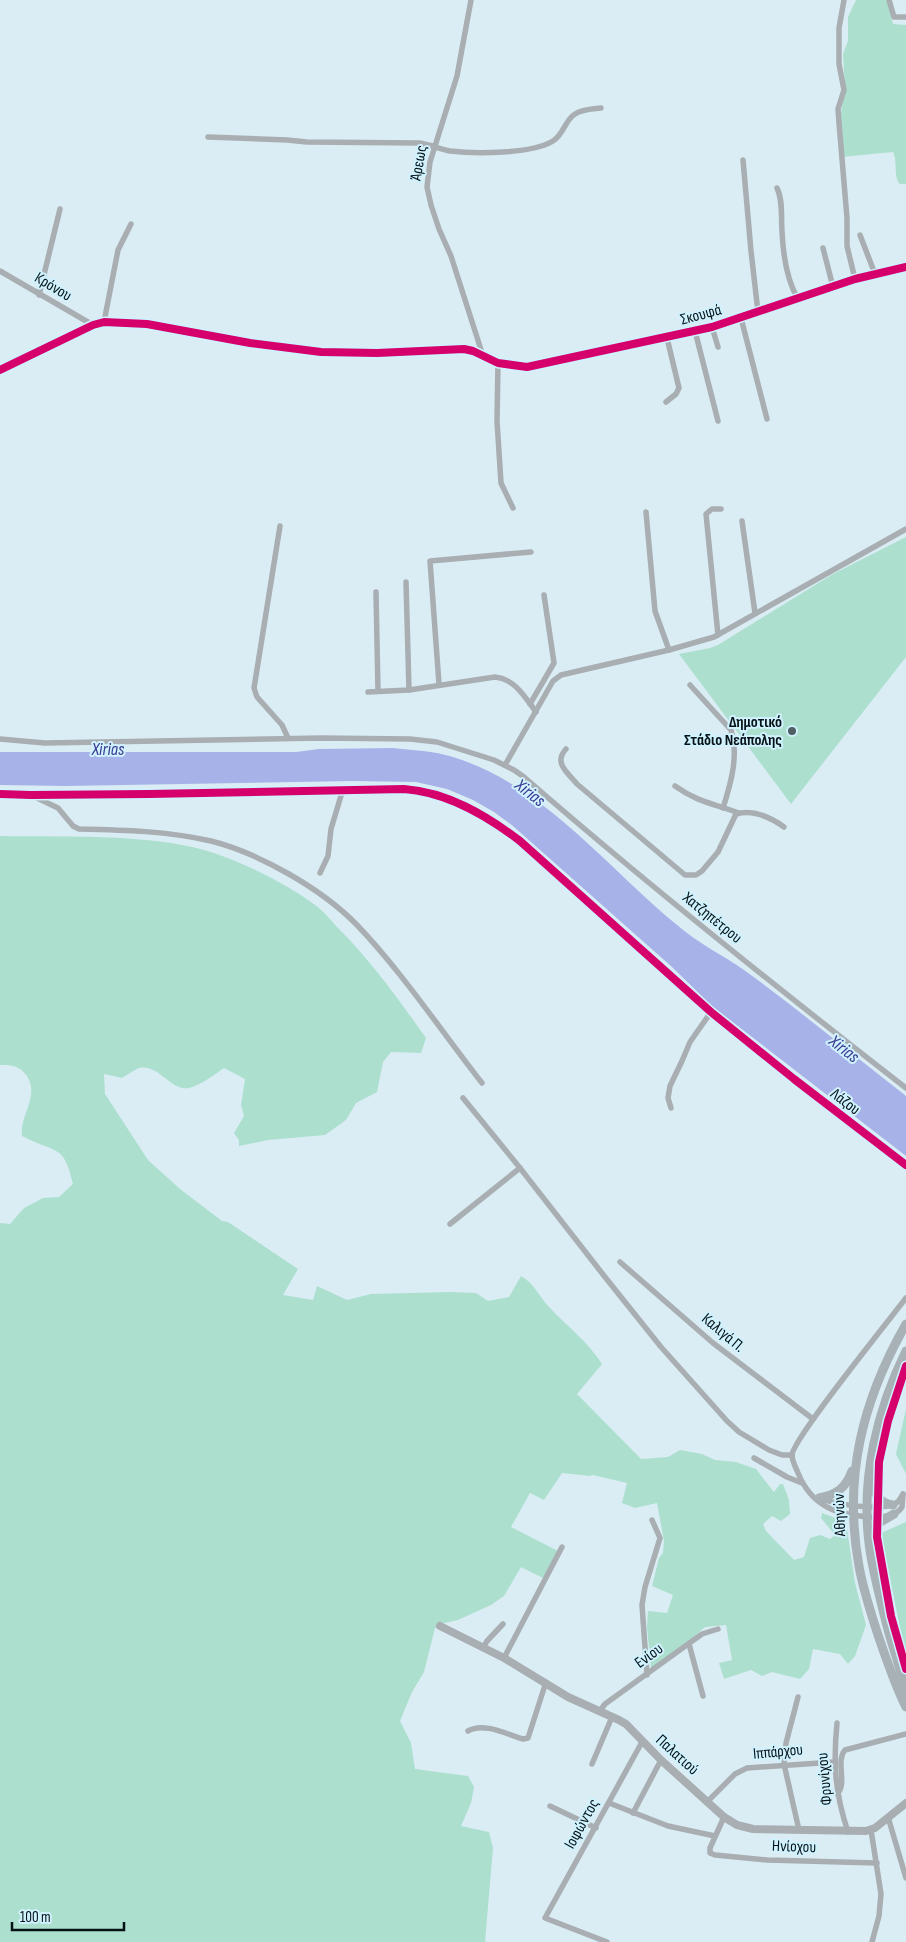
<svg xmlns="http://www.w3.org/2000/svg" width="906" height="1942" font-family="'Sofia Sans Condensed',sans-serif">
  <style>
    .green { fill: #acdfce }
    .water { fill: #a7b2e9 }
    .lines { fill: none; stroke-linecap: round; stroke-linejoin: round }
    .minor { stroke: #a8aeb2; stroke-width: 5.5 }
    .tertiary { stroke: #a8aeb2; stroke-width: 8 }
    .primary { stroke: #a7b1b6; stroke-width: 9 }
    .cycleway-casing { stroke: #cff2fe; stroke-width: 11 }
    .cycleway { stroke: #d6006c; stroke-width: 8 }
    .poi-dot { fill: #505f64; stroke: #cff2fe; stroke-width: 2 }
    .labels { text-anchor: middle; dominant-baseline: central; stroke-width: 4; stroke-linejoin: round; paint-order: stroke }
    .street-label { font-size: 16px; fill: #061216; stroke: #cff2fe }
    .poi-label { font-size: 16px; font-weight: bold; fill: #061216; stroke: #cff2fe; text-anchor: end }
    .water-label { font-size: 18px; font-style: italic; fill: #3c3a92; stroke: #cff2fe }
  </style>
  <rect width="100%" height="100%" fill="#daedf4"/>
  <!-- green -->
  <g class="green">
    <path d="M856,0H888L893,24L906,25V184H900C893,177 898,162 893,152L842,157L840,119L845,88L843,54L848,41V17Z"/>
    <polygon points="906,537 906,657 791,804 679,654 710,648 718,645 833,574"/>
    <path d="M0,836C60,837 134,834 192,847C230,855 284,882 315,905C324,911 331,921 339,929C372,962 399,1000 426,1038L421,1053L391,1052L383,1062L377,1092L356,1103L346,1120L325,1135L268,1140L239,1146V1140L234,1133L244,1116L241,1105L245,1079L224,1068C214,1075 201,1085 189,1088C169,1091 160,1064 139,1068C134,1070 127,1075 122,1078L104,1074L105,1094L148,1160L180,1189L222,1221L228,1222L298,1269L283,1295L313,1300L317,1286L347,1300L371,1294L449,1292L476,1293L488,1301L509,1297L521,1276C534,1283 540,1298 550,1308C568,1327 588,1342 602,1364L577,1394L641,1459L668,1457L680,1450L702,1454L715,1460L736,1462L756,1469L774,1492L780,1484H783L789,1500L790,1514L781,1521L772,1516L763,1524L766,1531L794,1560L804,1557L810,1538L820,1535L830,1539L835,1535L821,1518L822,1513L846,1522L855,1583L866,1625L855,1656L848,1664L840,1654L813,1649L809,1669L800,1679L772,1672L762,1676L751,1670L724,1679L719,1663L732,1660L726,1625L705,1627L684,1645L651,1668L647,1627L648,1611L667,1613L673,1595L652,1586L659,1558L663,1553L664,1541L657,1503L635,1508L622,1503L627,1483L593,1475L590,1476L562,1473L544,1500L530,1493L511,1527L558,1551L543,1578L521,1567L504,1596L491,1605L458,1620L440,1624L435,1628L424,1672L412,1692L400,1721L411,1743L415,1769L468,1776L474,1787L471,1803L461,1826L489,1832L493,1848L485,1942H0V1223L10,1224L24,1208L43,1198L59,1197L73,1184C64,1143 56,1154 22,1136C19,1116 40,1097 27,1076C20,1066 12,1065 0,1065Z"/>
    <polygon points="906,1409 906,1474 896,1454"/>
    <polygon points="906,1522 906,1651 903,1643 881,1533"/>
  </g>
  <!-- water -->
  <path class="water" d="M393,748C412,750 434,751 453,757C549,787 610,873 687,933C705,947 726,957 744,970C799,1010 852,1054 906,1096V1156L712,1006L672,967L513,826L494,812L473,800L447,789L416,782L352,781L65,786L0,785V752H296L319,749Z"/>
  <g class="lines">
    <!-- minor -->
    <g class="minor">
      <polyline points="471,0 457,76 430,162 427,187 431,205 439,229 451,256 483,356"/>
      <polyline points="844,0 839,28 839,64 844,90 838,109 839,123 847,218 847,246 855,279"/>
      <polyline points="889,0 894,17 906,17"/>
      <path d="M208,137L287,140L307,142L420,143C431,145 440,149 450,151C475,154 532,154 553,141C564,134 565,120 575,114C582,109 592,109 601,108"/>
      <polyline points="743,160 751,251 758,312"/>
      <path d="M777,188C783,200 781,217 782,231C783,254 786,279 798,299"/>
      <polyline points="860,235 875,274"/>
      <polyline points="823,248 833,287"/>
      <polyline points="0,271 93,325"/>
      <polyline points="39,295 60,209"/>
      <polyline points="741,318 767,419"/>
      <polyline points="104,322 118,250 131,224"/>
      <polyline points="712,327 718,347"/>
      <polyline points="695,331 718,421"/>
      <polyline points="498,363 497,421 501,483 513,508"/>
      <polyline points="0,370 93,325 104,322 147,324 250,343 321,352 377,353 464,349 473,351 498,363 527,367 712,327 855,279 906,267"/>
      <polyline points="666,402 676,394 679,388 667,338"/>
      <polyline points="646,512 655,611 669,650"/>
      <polyline points="742,521 755,613"/>
      <polyline points="280,526 254,688 257,697 282,725 288,738"/>
      <polyline points="406,582 409,690"/>
      <polyline points="376,592 378,691"/>
      <polyline points="718,635 706,514 712,509 721,509"/>
      <polyline points="439,684 430,561 531,552"/>
      <path d="M690,685L731,730C739,755 731,783 723,808"/>
      <path d="M368,692L409,690L495,677C515,679 525,697 536,712"/>
      <polyline points="530,704 554,663 544,595"/>
      <path d="M0,739L45,743L321,738L410,739L437,742L494,760L514,770L524,777C648,885 776,987 906,1088"/>
      <path d="M566,749C553,763 568,773 577,784L685,875H696L702,871L718,852L736,814C754,809 770,817 784,827"/>
      <polyline points="505,765 553,681 561,675 669,650 714,637 906,529"/>
      <path d="M675,786C699,803 713,803 739,813"/>
      <path d="M0,794L31,795L149,794L404,789C447,792 486,815 520,841L711,1012L794,1079L906,1165"/>
      <path d="M35,797L58,808L73,826L79,829C124,830 167,831 211,841C259,853 322,889 357,925C402,972 442,1032 482,1083"/>
      <polyline points="320,873 328,856 331,829 343,789"/>
      <polyline points="463,1098 520,1168 605,1277 661,1347 727,1421 739,1432 769,1450 782,1455 792,1455"/>
      <polyline points="671,1108 668,1098 670,1086 682,1061 690,1042 711,1012"/>
      <polyline points="450,1224 520,1168"/>
      <polyline points="620,1262 713,1343 813,1419"/>
      <polyline points="754,1458 787,1477 802,1483"/>
      <path d="M903,1494L902,1507C896,1517 882,1517 871,1517C837,1515 812,1507 798,1473C796,1468 792,1461 792,1455C792,1440 890,1319 906,1298"/>
      <path d="M819,1498C834,1504 883,1512 896,1503C900,1501 901,1497 903,1494"/>
      <polyline points="689,1644 703,1696"/>
      <polyline points="483,1648 487,1641 503,1624"/>
      <polyline points="504,1658 562,1547"/>
      <polyline points="647,1675 642,1605 645,1587 660,1538 652,1520"/>
      <polyline points="798,1697 786,1743 784,1764 799,1830"/>
      <polyline points="599,1712 605,1704 702,1634 718,1629"/>
      <path d="M837,1723C833,1764 835,1793 848,1832"/>
      <path d="M468,1731C484,1722 506,1734 523,1739L528,1738L546,1682"/>
      <polyline points="592,1764 612,1717"/>
      <path d="M837,1794C848,1784 835,1761 845,1750L906,1734"/>
      <polyline points="708,1801 735,1774 747,1768 834,1762"/>
      <polyline points="609,1803 668,1826 715,1836"/>
      <polyline points="550,1806 596,1828"/>
      <polyline points="633,1813 661,1760"/>
      <polyline points="724,1817 710,1848 710,1853 715,1855 767,1860 877,1863"/>
      <polyline points="888,1817 906,1878"/>
      <polyline points="871,1830 881,1894 879,1916 872,1942"/>
      <polyline points="607,1942 545,1918 642,1742"/>
    </g>
    <!-- tertiary -->
    <polyline class="tertiary" points="440,1626 504,1658 568,1697 619,1720 626,1724 661,1760 724,1817 737,1825 753,1829 866,1831 875,1828 906,1803"/>
    <!-- primary -->
    <g class="primary">
      <path d="M906,1324C862,1401 843,1478 859,1566C863,1589 870,1610 877,1632C886,1658 894,1683 906,1707"/>
      <path d="M906,1351C877,1410 861,1478 869,1543C872,1569 879,1593 885,1618C891,1645 903,1671 906,1699"/>
      <path d="M870,1477C873,1490 878,1504 893,1505"/>
      <path d="M819,1498C836,1495 846,1488 852,1471"/>
      <polyline points="870,1538 877,1524 894,1514"/>
    </g>
    <defs>
      <g id="cycleway">
        <polyline points="0,370 93,325 104,322 147,324 250,343 321,352 377,353 464,349 473,351 498,363 527,367 712,327 855,279 906,267"/>
        <path d="M0,794L31,795L149,794L404,789C447,792 486,815 520,841L711,1012L794,1079L906,1165"/>
        <polyline points="906,1366 888,1421 879,1462 877,1537 891,1616 906,1669"/>
      </g>
    </defs>
    <!-- cycleway casing -->
    <use href="#cycleway" class="cycleway-casing"/>
    <!-- cycleway -->
    <use href="#cycleway" class="cycleway"/>
  </g>
  <!-- markers -->
  <circle class="poi-dot" cx="792" cy="731" r="5"/>
  <g class="labels">
    <!-- street labels -->
    <g class="street-label">
      <text transform="translate(419 163) rotate(-80)">Άρεως</text>
      <text transform="translate(53 287) rotate(31)">Κρόνου</text>
      <text transform="translate(701 315) rotate(-15)">Σκουφά</text>
      <text transform="translate(712 918) rotate(39)">Χατζηπέτρου</text>
      <text transform="translate(845 1102) rotate(37)">Λάζου</text>
      <text transform="translate(723 1333) rotate(40)">Καλιγά Π.</text>
      <text transform="translate(840 1515) rotate(-92)">Αθηνών</text>
      <text transform="translate(649 1656) rotate(-36)">Ενίου</text>
      <text transform="translate(778 1752) rotate(-5)">Ιππάρχου</text>
      <text transform="translate(677 1755) rotate(42)">Παλατιού</text>
      <text transform="translate(825 1779) rotate(-95)">Φρυνίχου</text>
      <text transform="translate(582 1824) rotate(-61)">Ιοφώντος</text>
      <text transform="translate(794 1847) rotate(2)">Ηνίοχου</text>
    </g>
    <!-- poi labels -->
    <g class="poi-label">
      <text x="782" y="722">Δημοτικό<tspan x="782" dy="18">Στάδιο Νεάπολης</tspan></text>
    </g>
    <!-- water labels -->
    <g class="water-label">
      <text x="108" y="749">Xirias</text>
      <text transform="translate(530 793) rotate(38)">Xirias</text>
      <text transform="translate(844 1049) rotate(38)">Xirias</text>
    </g>
  </g>
  <!-- scale -->
  <path d="M12 1922v8h112v-8" fill="none" stroke="#061216" stroke-width="2.5"/>
  <text x="20" y="1922" font-size="15" fill="#061216" stroke="#cff2fe" stroke-width="4" paint-order="stroke">100 m</text>
</svg>
